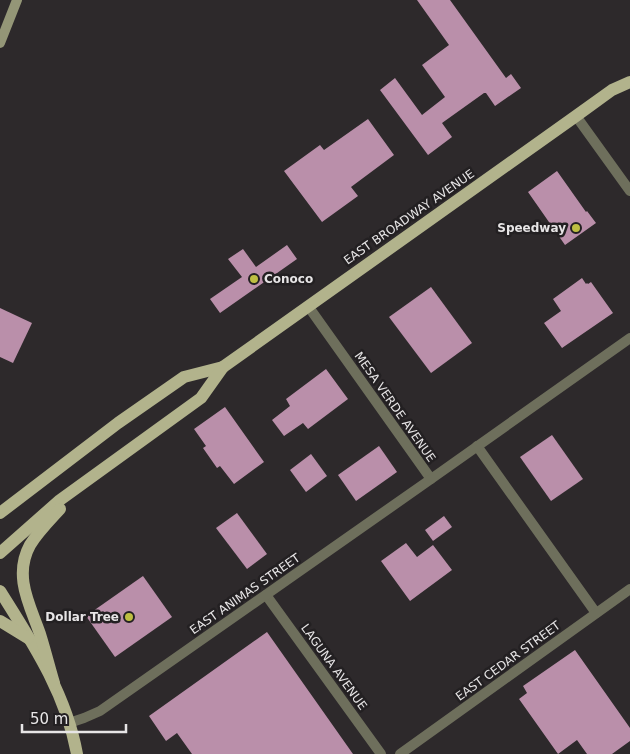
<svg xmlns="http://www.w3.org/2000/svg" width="630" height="754" font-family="'DejaVu Sans',sans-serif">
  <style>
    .building { fill: #ba8faa }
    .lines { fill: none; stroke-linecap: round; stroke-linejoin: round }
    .minor { stroke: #6e6f5c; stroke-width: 10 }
    .secondary { stroke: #949677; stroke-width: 10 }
    .primary { stroke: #b2b38c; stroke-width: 12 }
    .poi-dot { fill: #bebf42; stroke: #232022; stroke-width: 2 }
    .labels { text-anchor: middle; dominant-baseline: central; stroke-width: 5; stroke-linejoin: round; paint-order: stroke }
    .street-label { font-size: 12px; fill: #e7e5e6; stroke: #232022 }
    .poi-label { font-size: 12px; font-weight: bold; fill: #e7e5e6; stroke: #232022; text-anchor: end }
  </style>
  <rect width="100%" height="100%" fill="#2d292b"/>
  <!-- building -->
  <g class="building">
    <polygon points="417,0 450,0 506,78 511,74 521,88 495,106 486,93 484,93 442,123 452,137 428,155 380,90 395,78 422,115 445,97 422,65 449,45"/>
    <polygon points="368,119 394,155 351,187 358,196 322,222 284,171 320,145 324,150"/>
    <polygon points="557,171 586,212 587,211 596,223 565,245 528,192"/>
    <polygon points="287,245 297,259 220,313 210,299 242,277 228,259 243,249 256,267"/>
    <polygon points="582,278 586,284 587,283 588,284 591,282 613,313 562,348 544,323 561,311 553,299"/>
    <polygon points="431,287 472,343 431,373 389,317"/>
    <polygon points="0,308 32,323 13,363 0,357"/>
    <polygon points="326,369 348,399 308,429 303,423 284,436 272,420 290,406 286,399"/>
    <polygon points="225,407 264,462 234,484 220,466 217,468 203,448 206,446 194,429"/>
    <polygon points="552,435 583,479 551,501 520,457"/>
    <polygon points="379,446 397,472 356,501 338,475"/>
    <polygon points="311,454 327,476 306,492 290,470"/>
    <polygon points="237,513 267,554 247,569 216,528"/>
    <polygon points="444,516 452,527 433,541 425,530"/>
    <polygon points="406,543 417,557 433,545 452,570 410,601 381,561"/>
    <polygon points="143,576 172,617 115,657 86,616"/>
    <polygon points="267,632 341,737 353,754 192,754 177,733 166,741 149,716"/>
    <polygon points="575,650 630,728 630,741 612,754 587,754 577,740 558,754 519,699 527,693 523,686"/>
  </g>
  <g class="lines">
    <!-- minor -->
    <g class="minor">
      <polyline points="576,116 630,191"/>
      <polyline points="308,306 431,479"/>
      <polyline points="477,446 596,613"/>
      <polyline points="266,595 381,754"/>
      <polyline points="69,723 84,718 100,711 431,479 630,338"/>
      <polyline points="400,754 630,589"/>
    </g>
    <!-- secondary -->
    <polyline class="secondary" points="0,43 17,0"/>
    <!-- primary -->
    <g class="primary">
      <polyline points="0,513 118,423 184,377 223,367 576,116 612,90 630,82"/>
      <polyline points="0,553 60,500 201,398 223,367"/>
      <path d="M0,591C32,642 66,693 77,754"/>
      <polyline points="0,621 28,638"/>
      <path d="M54,683C49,666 45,650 40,634C30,605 13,576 30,545C38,532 50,520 60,509"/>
    </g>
  </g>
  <!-- markers -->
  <g class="poi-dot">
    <circle cx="576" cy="228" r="5"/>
    <circle cx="254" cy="279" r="5"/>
    <circle cx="129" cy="617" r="5"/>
  </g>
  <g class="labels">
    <!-- street labels -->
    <g class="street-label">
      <text transform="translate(409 217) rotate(-35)">EAST BROADWAY AVENUE</text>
      <text transform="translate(395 407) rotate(55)">MESA VERDE AVENUE</text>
      <text transform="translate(245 594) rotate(-35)">EAST ANIMAS STREET</text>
      <text transform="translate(508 661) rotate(-36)">EAST CEDAR STREET</text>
      <text transform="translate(334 667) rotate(54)">LAGUNA AVENUE</text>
    </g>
    <!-- poi labels -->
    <g class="poi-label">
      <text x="566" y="228">Speedway</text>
      <text x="264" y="279" text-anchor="start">Conoco</text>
      <text x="119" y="617">Dollar Tree</text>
    </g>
  </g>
  <!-- scale -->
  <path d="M22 724v8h104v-8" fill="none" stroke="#e7e5e6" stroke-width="2.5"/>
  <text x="30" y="724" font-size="15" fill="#e7e5e6" stroke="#232022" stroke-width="4" paint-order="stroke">50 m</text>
</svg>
